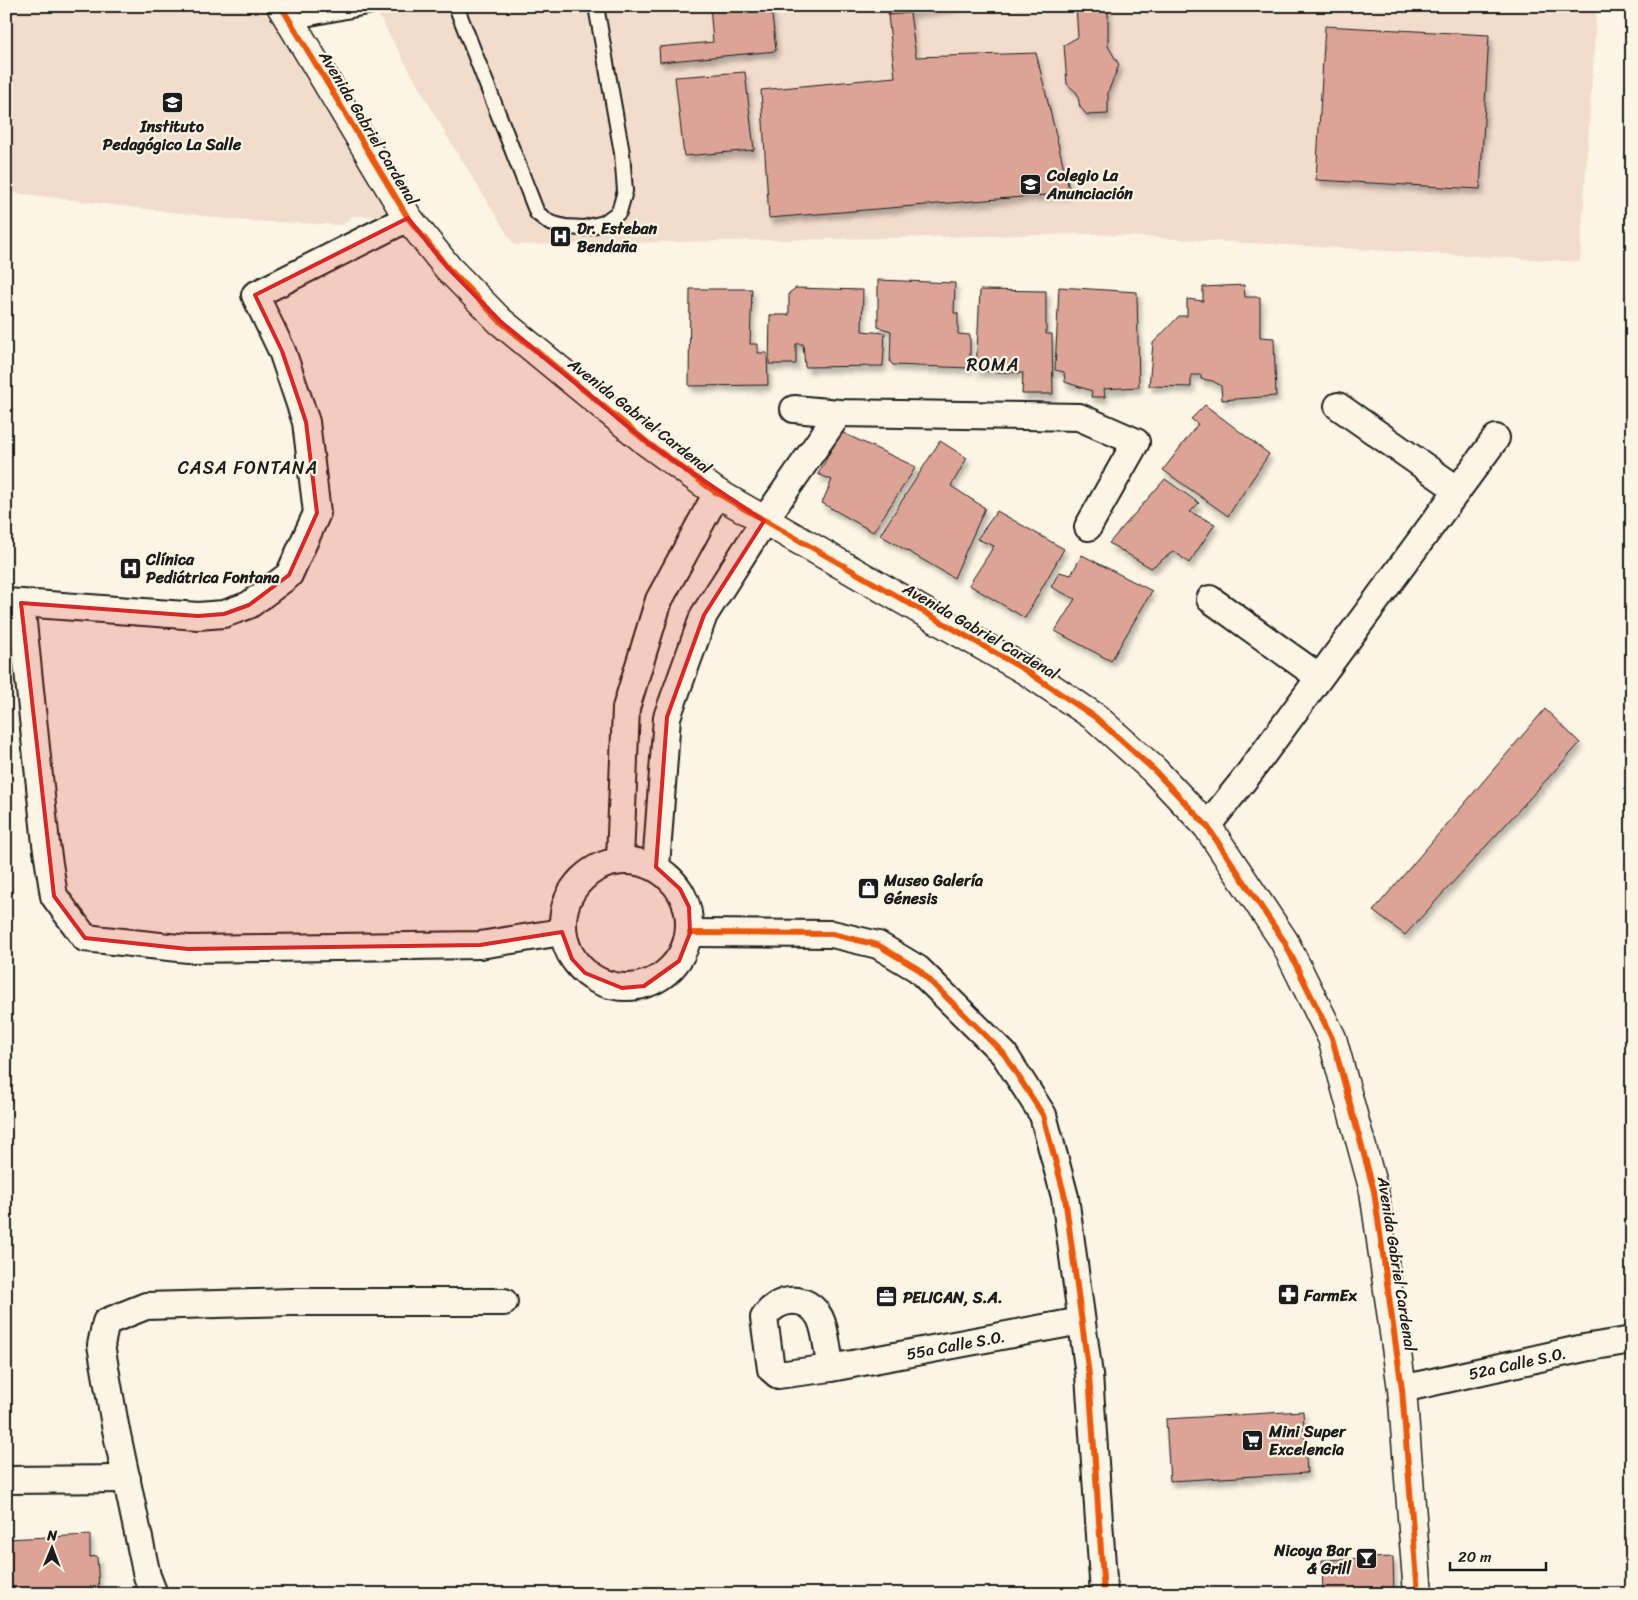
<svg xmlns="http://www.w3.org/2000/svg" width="1638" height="1600" font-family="Sriracha,sans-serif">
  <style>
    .built { fill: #f2ddcd }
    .building { fill: #dca496; stroke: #1c1c1c; filter: url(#shadow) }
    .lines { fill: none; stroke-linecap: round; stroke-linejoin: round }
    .lane-casing { stroke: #1c1c1c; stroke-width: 18 }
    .street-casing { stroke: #1c1c1c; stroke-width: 30 }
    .secondary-casing { stroke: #1c1c1c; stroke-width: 31 }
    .lane { stroke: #fcf5e5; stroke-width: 14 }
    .street { stroke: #fcf5e5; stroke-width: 26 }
    .secondary { stroke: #fcf5e5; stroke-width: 28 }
    .cycleway-casing { stroke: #fcf5e5; stroke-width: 9 }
    .cycleway { stroke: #e8590c; stroke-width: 6 }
    .marked { fill: #d62828; fill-opacity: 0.2; stroke: #d62828; stroke-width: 4; stroke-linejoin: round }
    .labels { text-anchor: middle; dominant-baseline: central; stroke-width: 4.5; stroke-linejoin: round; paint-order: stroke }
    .poi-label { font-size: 16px; font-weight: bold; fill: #1c1c1c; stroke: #fcf5e5; text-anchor: start }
    .street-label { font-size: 16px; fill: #1c1c1c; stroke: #fcf5e5 }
    .neighbourhood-label { font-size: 18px; letter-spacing: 1px; fill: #1c1c1c; stroke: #fcf5e5 }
  </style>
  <defs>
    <filter id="shadow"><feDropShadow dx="3" dy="5.5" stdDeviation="2.5" flood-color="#0004"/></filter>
  </defs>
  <rect width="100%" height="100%" fill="#fcf5e5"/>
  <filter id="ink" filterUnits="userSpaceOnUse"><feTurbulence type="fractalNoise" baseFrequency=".02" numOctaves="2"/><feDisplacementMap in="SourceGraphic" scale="10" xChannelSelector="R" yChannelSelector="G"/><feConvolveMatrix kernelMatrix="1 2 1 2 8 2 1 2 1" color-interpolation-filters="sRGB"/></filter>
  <g filter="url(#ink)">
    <!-- built -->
    <g class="built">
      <polygon points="6,6 281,6 408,218 353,216 342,225 245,221 6,192"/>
      <polygon points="373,6 1597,6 1580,262 1093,234 514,245 445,133"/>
    </g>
    <!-- building -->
    <g class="building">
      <polygon points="710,6 771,6 776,51 660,62 659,47 713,42"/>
      <polygon points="888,6 959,6 888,15"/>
      <polygon points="1076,6 1108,6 1108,46 1119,65 1108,92 1108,114 1087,115 1080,107 1077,93 1067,84 1064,45 1078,37"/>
      <polygon points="910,13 916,57 1036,53 1070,193 769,218 761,90 895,77 888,15"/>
      <polygon points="1325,26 1489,35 1480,189 1316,180"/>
      <polygon points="745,72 754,150 684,156 675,77"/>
      <polygon points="878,280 955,283 954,313 958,313 958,334 970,335 970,368 893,365 890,362 891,331 878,327"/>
      <polygon points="1244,285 1245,297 1260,297 1260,337 1274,338 1276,396 1222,400 1221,386 1213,381 1201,379 1201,375 1191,375 1191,387 1149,386 1153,343 1179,316 1187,316 1187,299 1203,301 1203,287"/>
      <polygon points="1059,287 1137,292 1139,387 1104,389 1105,397 1091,397 1092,391 1065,382 1064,372 1055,370"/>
      <polygon points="796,288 863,290 862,331 885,333 883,366 805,367 803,344 796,344 796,364 769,364 770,315 789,315 789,293"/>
      <polygon points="690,289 752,289 750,344 758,344 758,353 767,353 768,385 689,386"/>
      <polygon points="980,290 1046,291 1046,334 1052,334 1053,394 1022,394 1023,373 976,371"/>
      <polygon points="1205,405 1269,454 1228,516 1163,470 1198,424 1191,419"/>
      <polygon points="841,432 916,467 873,532 822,503 832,480 818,474"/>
      <polygon points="940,441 967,458 951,486 985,508 954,578 880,535"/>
      <polygon points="1165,479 1199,503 1190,512 1215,524 1189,563 1174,551 1151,568 1109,543"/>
      <polygon points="997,511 1064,549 1025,618 969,585 994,546 977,539"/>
      <polygon points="1082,555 1152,591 1111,661 1055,631 1075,599 1051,587 1059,572 1071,575"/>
      <polygon points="1545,709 1580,743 1405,935 1373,911"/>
      <polygon points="1303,1411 1307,1473 1170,1481 1166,1419"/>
      <polygon points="90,1535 90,1557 97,1556 99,1590 6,1594 6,1539"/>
      <polygon points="1393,1557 1394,1594 1323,1594 1322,1560"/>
    </g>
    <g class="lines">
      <defs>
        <g id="lane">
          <polyline points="456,6 537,213 550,223 565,227 584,228 604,223 619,212 625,191 622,153 596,6"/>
          <polyline points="290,22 372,6"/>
        </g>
        <g id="street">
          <polyline points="1338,406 1458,490"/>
          <polyline points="794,409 839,413 1079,417 1136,442 1088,527"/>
          <polyline points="1210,599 1319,677"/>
          <polyline points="6,602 21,603 46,844 54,896 85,938 188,949 480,945 562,932"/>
          <polyline points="21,603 198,616 224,614 249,605 289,575 317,513 306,422 282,351 255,295 408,218"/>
          <polyline points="1207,826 1247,776 1496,438"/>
          <polyline points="620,860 626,708 659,600 717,493"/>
          <circle cx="626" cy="924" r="63"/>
          <polyline points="656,867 667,717 704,615 764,521 839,413"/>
          <polyline points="690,933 832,934 878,945 918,969 1004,1054 1043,1115 1065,1197 1089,1375 1104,1594"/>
          <path id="s1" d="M831,1368C827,1353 827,1332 820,1318C807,1293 777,1297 764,1318L771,1369L778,1375L831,1368L1081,1321"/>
          <path id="s2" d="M1402,1389L1584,1348L1632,1340"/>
          <polyline points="6,1480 127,1479"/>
          <polyline points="154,1594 147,1576 115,1425 101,1345 106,1322 146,1306 292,1302 504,1302"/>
        </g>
        <polyline id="secondary" points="281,6 408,218 448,268 500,321 648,443 717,493 1025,670 1095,717 1154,770 1207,826 1284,941 1332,1038 1374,1191 1402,1389 1418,1594"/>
      </defs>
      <!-- lane casing -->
      <use href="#lane" class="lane-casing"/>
      <!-- street casing -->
      <use href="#street" class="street-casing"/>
      <!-- secondary casing -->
      <use href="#secondary" class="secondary-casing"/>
      <!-- lane -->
      <use href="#lane" class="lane"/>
      <!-- street -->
      <use href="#street" class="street"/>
      <!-- secondary -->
      <use href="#secondary" class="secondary"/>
      <defs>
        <g id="cycleway">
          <polyline points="281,6 408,218 448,268 500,321 648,443 717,493 1025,670 1095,717 1154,770 1207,826 1284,941 1332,1038 1374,1191 1402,1389 1418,1594"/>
          <polyline points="690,933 832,934 878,945 918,969 1004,1054 1043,1115 1065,1197 1089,1375 1104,1594"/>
        </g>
      </defs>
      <!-- cycleway casing -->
      <use href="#cycleway" class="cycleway-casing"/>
      <!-- cycleway -->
      <use href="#cycleway" class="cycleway"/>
    </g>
  </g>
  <!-- marked area -->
  <path class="marked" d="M408,218L448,268L500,321L648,443L764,521L704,615L667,717L656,867L680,889L689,907L690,933L679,961L644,986L622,988L585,973L572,959L562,932L480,945L188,949L85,938L54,896L21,603L198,616L224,614L249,605L289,575L317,513L306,422L282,351L255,295Z"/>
  <!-- icons -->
  <defs>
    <symbol id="school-square" viewBox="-11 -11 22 22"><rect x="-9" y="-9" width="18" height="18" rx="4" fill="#1c1c1c" stroke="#fcf5e5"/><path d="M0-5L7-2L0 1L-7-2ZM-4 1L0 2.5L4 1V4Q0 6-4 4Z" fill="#fff"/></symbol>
    <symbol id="hospital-square" viewBox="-11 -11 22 22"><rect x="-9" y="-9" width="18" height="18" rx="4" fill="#1c1c1c" stroke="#fcf5e5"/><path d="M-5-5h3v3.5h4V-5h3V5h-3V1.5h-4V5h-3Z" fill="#fff"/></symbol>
    <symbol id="shop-square" viewBox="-11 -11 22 22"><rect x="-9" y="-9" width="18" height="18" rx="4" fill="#1c1c1c" stroke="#fcf5e5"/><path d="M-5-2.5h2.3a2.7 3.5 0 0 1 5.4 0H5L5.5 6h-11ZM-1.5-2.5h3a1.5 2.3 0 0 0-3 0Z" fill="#fff"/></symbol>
    <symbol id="pharmacy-square" viewBox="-11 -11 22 22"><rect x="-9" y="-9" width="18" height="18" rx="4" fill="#1c1c1c" stroke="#fcf5e5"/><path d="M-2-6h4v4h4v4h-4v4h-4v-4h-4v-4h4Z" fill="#fff"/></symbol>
    <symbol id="office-square" viewBox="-11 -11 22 22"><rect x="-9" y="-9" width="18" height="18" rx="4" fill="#1c1c1c" stroke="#fcf5e5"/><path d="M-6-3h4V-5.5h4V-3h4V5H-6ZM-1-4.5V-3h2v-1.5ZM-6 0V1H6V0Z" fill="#fff"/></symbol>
    <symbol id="supermarket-square" viewBox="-11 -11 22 22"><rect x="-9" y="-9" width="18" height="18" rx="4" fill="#1c1c1c" stroke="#fcf5e5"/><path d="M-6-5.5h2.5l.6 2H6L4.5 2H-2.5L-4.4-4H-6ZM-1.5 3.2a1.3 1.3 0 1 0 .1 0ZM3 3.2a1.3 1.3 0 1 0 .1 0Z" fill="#fff"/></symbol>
    <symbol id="bar-square" viewBox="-11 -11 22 22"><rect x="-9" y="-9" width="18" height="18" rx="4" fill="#1c1c1c" stroke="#fcf5e5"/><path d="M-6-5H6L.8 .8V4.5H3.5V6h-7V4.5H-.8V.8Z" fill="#fff"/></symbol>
  </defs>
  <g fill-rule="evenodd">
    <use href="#school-square" x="160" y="90" width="25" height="25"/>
    <use href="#school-square" x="1018" y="172" width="25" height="25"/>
    <use href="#hospital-square" x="548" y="224" width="25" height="25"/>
    <use href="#hospital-square" x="118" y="556" width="25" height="25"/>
    <use href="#shop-square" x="856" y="876" width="25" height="25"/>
    <use href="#pharmacy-square" x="1276" y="1282" width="25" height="25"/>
    <use href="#office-square" x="874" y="1284" width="25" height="25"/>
    <use href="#supermarket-square" x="1240" y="1428" width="25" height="25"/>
    <use href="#bar-square" x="1354" y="1546" width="25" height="25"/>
  </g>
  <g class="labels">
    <!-- poi labels -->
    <g class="poi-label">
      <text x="172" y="126" text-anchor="middle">Instituto<tspan x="172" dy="18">Pedagógico La Salle</tspan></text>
      <text x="1047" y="175">Colegio La<tspan x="1047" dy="18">Anunciación</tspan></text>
      <text x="577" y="228">Dr. Esteban<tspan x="577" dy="18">Bendaña</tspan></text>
      <text x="146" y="559">Clínica<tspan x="146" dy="18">Pediátrica Fontana</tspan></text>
      <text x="884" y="880">Museo Galería<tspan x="884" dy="18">Génesis</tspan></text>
      <text x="1304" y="1295">FarmEx</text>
      <text x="903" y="1297">PELICAN, S.A.</text>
      <text x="1269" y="1431">Mini Super<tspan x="1269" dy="18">Excelencia</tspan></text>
      <text x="1351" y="1550" text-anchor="end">Nicoya Bar<tspan x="1351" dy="18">&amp; Grill</tspan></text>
    </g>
    <!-- street labels -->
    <g class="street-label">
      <text transform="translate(369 128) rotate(59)">Avenida Gabriel Cardenal</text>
      <text transform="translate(640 416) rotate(38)">Avenida Gabriel Cardenal</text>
      <text transform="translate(981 631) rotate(30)">Avenida Gabriel Cardenal</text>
      <text transform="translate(1397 1264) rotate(81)">Avenida Gabriel Cardenal</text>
      <text stroke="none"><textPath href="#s1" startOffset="361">55a Calle S.O.</textPath></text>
      <text stroke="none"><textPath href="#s2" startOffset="118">52a Calle S.O.</textPath></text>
    </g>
    <!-- neighbourhood labels -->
    <g class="neighbourhood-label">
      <text x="993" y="365">ROMA</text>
      <text x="248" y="468">CASA FONTANA</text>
    </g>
  </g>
  <!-- margin -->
  <rect width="1638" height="1600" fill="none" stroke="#fcf5e5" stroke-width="25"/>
  <rect x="12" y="12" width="1613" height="1575" fill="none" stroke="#1c1c1c" stroke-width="2" filter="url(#ink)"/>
  <!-- north arrow -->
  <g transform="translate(52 1548) rotate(1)" stroke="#fcf5e5" stroke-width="4" paint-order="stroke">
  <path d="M0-4L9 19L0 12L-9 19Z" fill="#1c1c1c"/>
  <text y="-8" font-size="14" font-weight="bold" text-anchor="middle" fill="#1c1c1c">N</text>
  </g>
  <!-- scale -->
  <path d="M1450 1562v8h96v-8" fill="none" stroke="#1c1c1c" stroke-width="2.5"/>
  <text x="1458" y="1562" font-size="15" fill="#1c1c1c" stroke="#fcf5e5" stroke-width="4" paint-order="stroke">20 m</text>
</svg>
